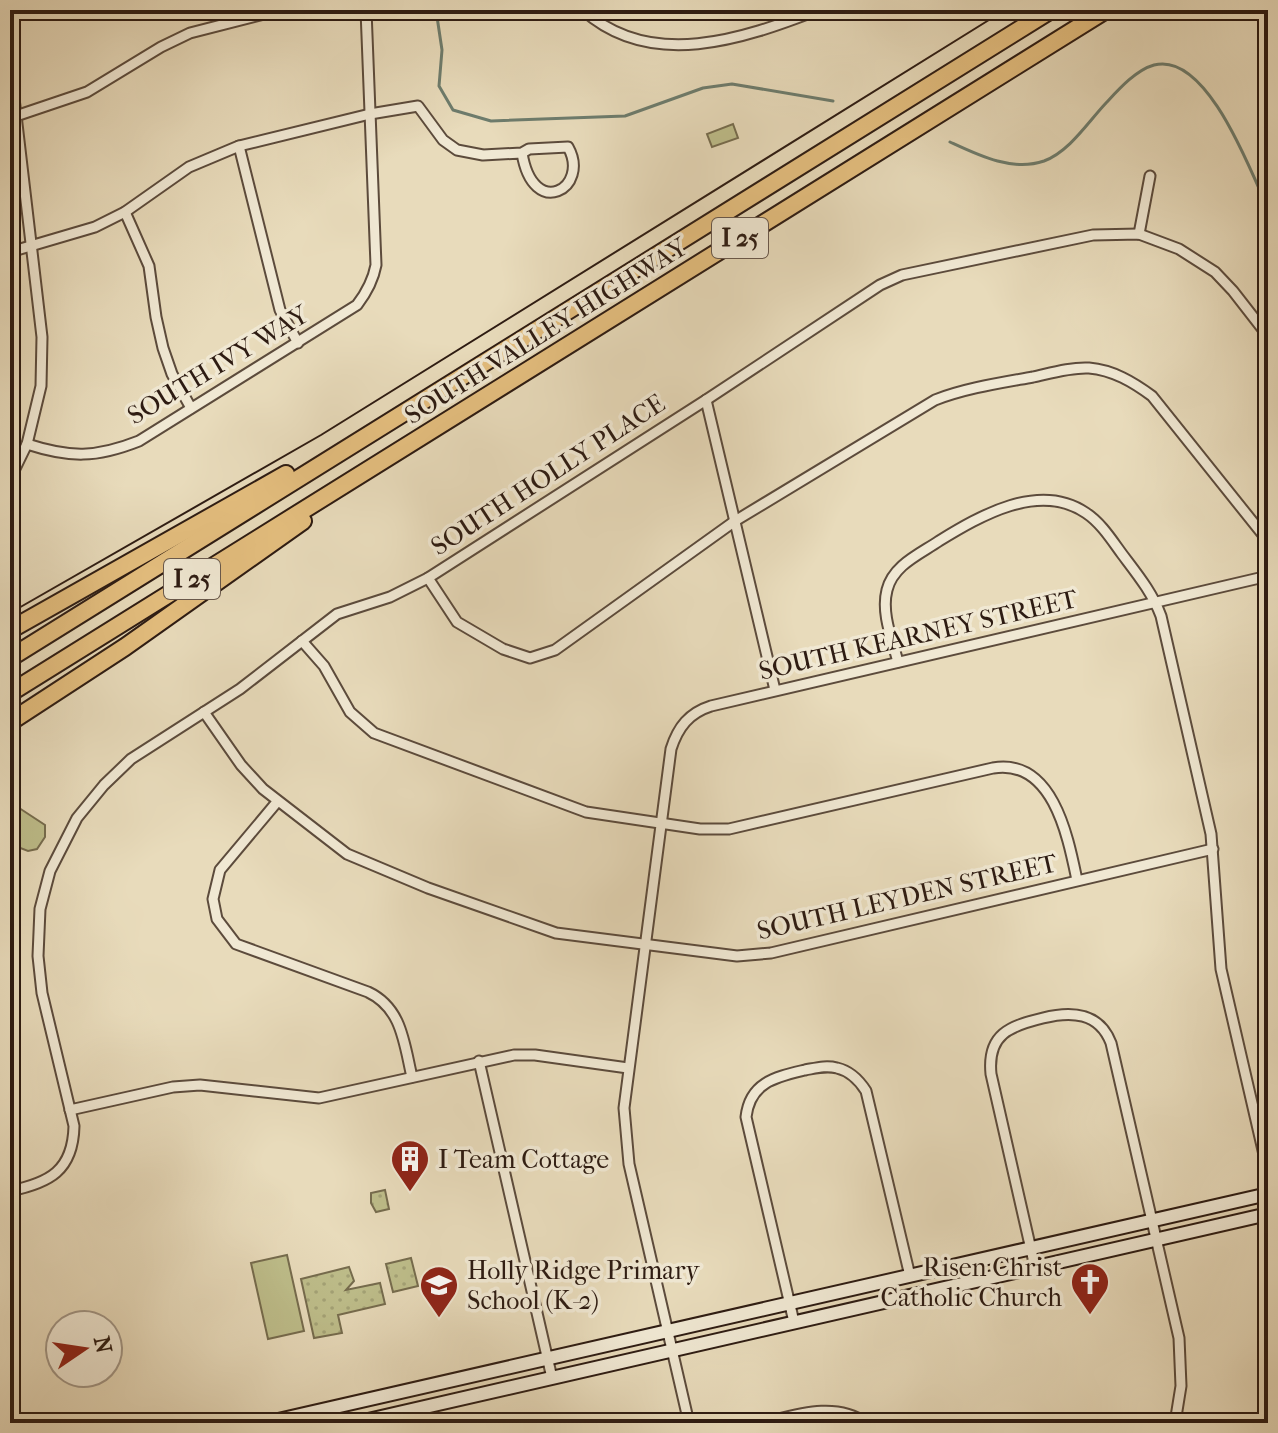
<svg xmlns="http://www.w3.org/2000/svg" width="1278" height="1433" font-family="'IM FELL French Canon',serif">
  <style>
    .green { fill: #bebe8b; stroke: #766c4e; stroke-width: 2 }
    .park { fill: url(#park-dots); stroke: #766c4e; stroke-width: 2 }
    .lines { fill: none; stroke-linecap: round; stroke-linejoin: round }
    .stream { stroke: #6d7c6d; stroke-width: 3 }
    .street-casing { stroke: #5c4b3c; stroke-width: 13 }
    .secondary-casing { stroke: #2d1b12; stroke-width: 16 }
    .highway-casing { stroke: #2d1b12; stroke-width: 20 }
    .street { stroke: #f0e8d3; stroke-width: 9 }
    .secondary { stroke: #f0e8d3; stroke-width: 12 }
    .highway { stroke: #e4be7e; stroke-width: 16 }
    .tram { stroke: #2d1b12; stroke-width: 2 }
    .labels { text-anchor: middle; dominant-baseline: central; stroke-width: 7; stroke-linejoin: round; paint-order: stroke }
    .shield { fill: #f0e8d3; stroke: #68584c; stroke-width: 2 }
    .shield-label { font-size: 24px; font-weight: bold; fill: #2d1b12 }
    .street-label { font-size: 26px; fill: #2d1b12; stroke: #f0e8d3 }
    .poi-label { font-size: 26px; fill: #2d1b12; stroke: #f0e8d3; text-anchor: start }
  </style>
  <defs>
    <pattern id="park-dots" width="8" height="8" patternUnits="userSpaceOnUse" patternTransform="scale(2)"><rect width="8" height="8" fill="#bebe8b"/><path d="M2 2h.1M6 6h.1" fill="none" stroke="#a4a377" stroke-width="1.8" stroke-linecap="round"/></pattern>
  </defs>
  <rect width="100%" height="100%" fill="#e8dbbb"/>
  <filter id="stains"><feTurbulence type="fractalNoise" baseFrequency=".0025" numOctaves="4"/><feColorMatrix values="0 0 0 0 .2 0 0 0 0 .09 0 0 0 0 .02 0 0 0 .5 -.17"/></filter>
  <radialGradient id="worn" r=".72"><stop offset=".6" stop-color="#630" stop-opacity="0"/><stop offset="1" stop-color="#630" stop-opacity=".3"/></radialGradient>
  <!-- green -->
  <g class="green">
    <polygon points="733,124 738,138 712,147 707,134"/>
    <polygon points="10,802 45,825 45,837 37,849 28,851 10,844"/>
    <polygon points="287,1255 304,1331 268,1339 251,1263"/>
  </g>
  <!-- park -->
  <g class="park">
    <polygon points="385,1190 389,1209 376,1212 371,1203 371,1193"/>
    <polygon points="411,1258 418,1286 393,1292 386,1264"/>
    <polygon points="349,1267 354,1281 346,1290 380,1283 385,1304 338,1315 342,1333 314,1338 301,1279"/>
  </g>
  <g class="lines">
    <!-- stream -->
    <g class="stream">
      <polyline points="436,10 442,50 439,86 453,110 491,121 625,116 703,88 732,84 833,101"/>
      <path d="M950,142C978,155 1012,172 1044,161C1070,151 1088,122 1106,103C1119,89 1136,70 1154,65C1207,51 1251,172 1268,209"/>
    </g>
    <defs>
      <g id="street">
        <path d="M583,10C651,71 743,39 818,10"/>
        <polyline points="10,64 42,337 41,386 27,444"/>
        <polyline points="10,118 87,92 161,47 190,33 280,10"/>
        <polyline points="239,146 280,310 298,343"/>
        <polyline points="125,212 149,266 156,317 163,348 172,374 191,408"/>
        <polyline points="1139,234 1150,176"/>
        <path d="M10,252L95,227L125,212L189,167L239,146L370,114L418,106L443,140L457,150L483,155L522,153L529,149L568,147C591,188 533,221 522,153"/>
        <polyline points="706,400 775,690"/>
        <path d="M10,479L27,444C70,458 96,458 139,441L357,305C367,292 373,281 376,265L366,10"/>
        <path d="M428,578L457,622L503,649L530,658L555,650L735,521L935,400C966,388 1000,383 1033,377C1051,373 1071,367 1089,368C1113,370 1133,382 1152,396L1268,541"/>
        <path d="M302,641L324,666L350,712L374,733L586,812L700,829H729L993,768C1053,758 1068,837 1077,880"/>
        <path d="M898,662C892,639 881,613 887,590C893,565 920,554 939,541C980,516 1039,481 1086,513C1101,523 1111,539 1122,554C1137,574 1152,592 1161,616L1211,834L1221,969L1268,1172"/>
        <polyline points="204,712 241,765 263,789 347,854 428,888 556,933 737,956 771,953 1213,849"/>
        <path d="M277,802L220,870L213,899L217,919L236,944L368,992C402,1008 404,1043 412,1077"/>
        <polyline points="479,1061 552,1378"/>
        <polyline points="70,1110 173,1087 200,1085 319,1098 514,1055 535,1055 628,1068"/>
        <path d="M10,1191C49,1183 73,1171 74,1126L42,993L38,956L40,909L50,871L77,818L104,785L131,759L240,689L337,614L390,597L428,578L706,400L880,285L902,275L1093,235L1139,234L1179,249L1215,272L1233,291L1268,336"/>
        <path d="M1035,1267L991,1074C987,1034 1010,1026 1043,1018C1071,1011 1099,1012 1111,1043L1179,1338L1181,1386L1175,1423"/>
        <path d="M794,1322L746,1117C750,1082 776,1077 805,1070C816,1068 826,1065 837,1068C850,1071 859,1080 866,1091L910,1276"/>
        <polyline points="330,1408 333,1423"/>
        <path d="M689,1423L629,1164L624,1108L671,749C678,727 689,713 711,706L1268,576"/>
        <path d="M763,1423C796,1415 835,1401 866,1423"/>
      </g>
      <g id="secondary">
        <polyline points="265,1423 1268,1194"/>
        <polyline points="355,1423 1268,1214"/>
      </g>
      <g id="highway">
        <polyline points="10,630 286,474"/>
        <polyline points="10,658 1051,10"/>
        <polyline points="10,693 1106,10"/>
        <polyline points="10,722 125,647 303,521"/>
      </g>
    </defs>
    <!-- street casing -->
    <use href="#street" class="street-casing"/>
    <!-- secondary casing -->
    <use href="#secondary" class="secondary-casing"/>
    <!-- highway casing -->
    <use href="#highway" class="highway-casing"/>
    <!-- street -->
    <use href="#street" class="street"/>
    <!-- secondary -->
    <use href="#secondary" class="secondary"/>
    <!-- highway -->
    <use href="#highway" class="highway"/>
    <!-- tram -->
    <polyline class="tram" points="10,613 321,435 1005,10"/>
  </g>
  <!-- icons -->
  <defs>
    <symbol id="building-pin" viewBox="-11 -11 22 30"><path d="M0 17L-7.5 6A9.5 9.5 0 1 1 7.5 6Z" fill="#8f2418" stroke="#f0e8d3"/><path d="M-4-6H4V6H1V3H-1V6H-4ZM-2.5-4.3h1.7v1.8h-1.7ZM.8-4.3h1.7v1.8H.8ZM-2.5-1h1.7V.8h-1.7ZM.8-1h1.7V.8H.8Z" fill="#fff"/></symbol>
    <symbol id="church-pin" viewBox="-11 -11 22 30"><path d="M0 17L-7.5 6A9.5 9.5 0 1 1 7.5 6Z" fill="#8f2418" stroke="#f0e8d3"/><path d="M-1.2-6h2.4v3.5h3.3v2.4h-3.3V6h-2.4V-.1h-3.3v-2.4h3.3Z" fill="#fff"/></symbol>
    <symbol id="school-pin" viewBox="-11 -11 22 30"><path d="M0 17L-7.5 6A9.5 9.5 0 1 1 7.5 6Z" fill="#8f2418" stroke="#f0e8d3"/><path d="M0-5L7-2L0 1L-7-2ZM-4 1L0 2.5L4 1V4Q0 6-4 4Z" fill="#fff"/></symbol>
  </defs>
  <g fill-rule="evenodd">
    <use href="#building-pin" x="388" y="1137" width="44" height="60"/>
    <use href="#church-pin" x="1068" y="1260" width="44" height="60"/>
    <use href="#school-pin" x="417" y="1263" width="44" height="60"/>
  </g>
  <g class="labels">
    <!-- shield labels -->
    <g class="shield">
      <rect x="712" y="218" width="56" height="40" rx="6"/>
      <rect x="164" y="559" width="56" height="40" rx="6"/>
    </g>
    <g class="shield-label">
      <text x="740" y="238">I 25</text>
      <text x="192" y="579">I 25</text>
    </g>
    <!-- street labels -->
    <g class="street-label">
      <text transform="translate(546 331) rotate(-32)">SOUTH VALLEY HIGHWAY</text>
      <text transform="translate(218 365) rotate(-31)">SOUTH IVY WAY</text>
      <text transform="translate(548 475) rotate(-33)">SOUTH HOLLY PLACE</text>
      <text transform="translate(918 635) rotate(-13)">SOUTH KEARNEY STREET</text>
      <text transform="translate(907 897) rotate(-13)">SOUTH LEYDEN STREET</text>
    </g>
    <!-- poi labels -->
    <g class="poi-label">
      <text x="438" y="1159">I Team Cottage</text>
      <text x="1062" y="1267" text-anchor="end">Risen Christ<tspan x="1062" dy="30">Catholic Church</tspan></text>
      <text x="467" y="1270">Holly Ridge Primary<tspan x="467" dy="30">School (K-2)</tspan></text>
    </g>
  </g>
  <!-- margin -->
  <rect width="1278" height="1433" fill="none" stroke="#e8dbbb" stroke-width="40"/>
  <rect x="12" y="12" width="1254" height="1409" fill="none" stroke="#2d1b12" stroke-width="4"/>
  <rect x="20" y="20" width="1238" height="1393" fill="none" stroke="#2d1b12" stroke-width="2"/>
  <!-- north arrow -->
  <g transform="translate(84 1349) rotate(77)"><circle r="38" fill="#f0e8d3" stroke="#a29686" stroke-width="2"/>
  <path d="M0-6L14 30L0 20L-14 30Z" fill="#8f2418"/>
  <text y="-12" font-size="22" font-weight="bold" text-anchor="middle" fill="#2d1b12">N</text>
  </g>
  <rect width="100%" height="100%" filter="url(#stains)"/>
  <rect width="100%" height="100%" fill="url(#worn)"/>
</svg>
